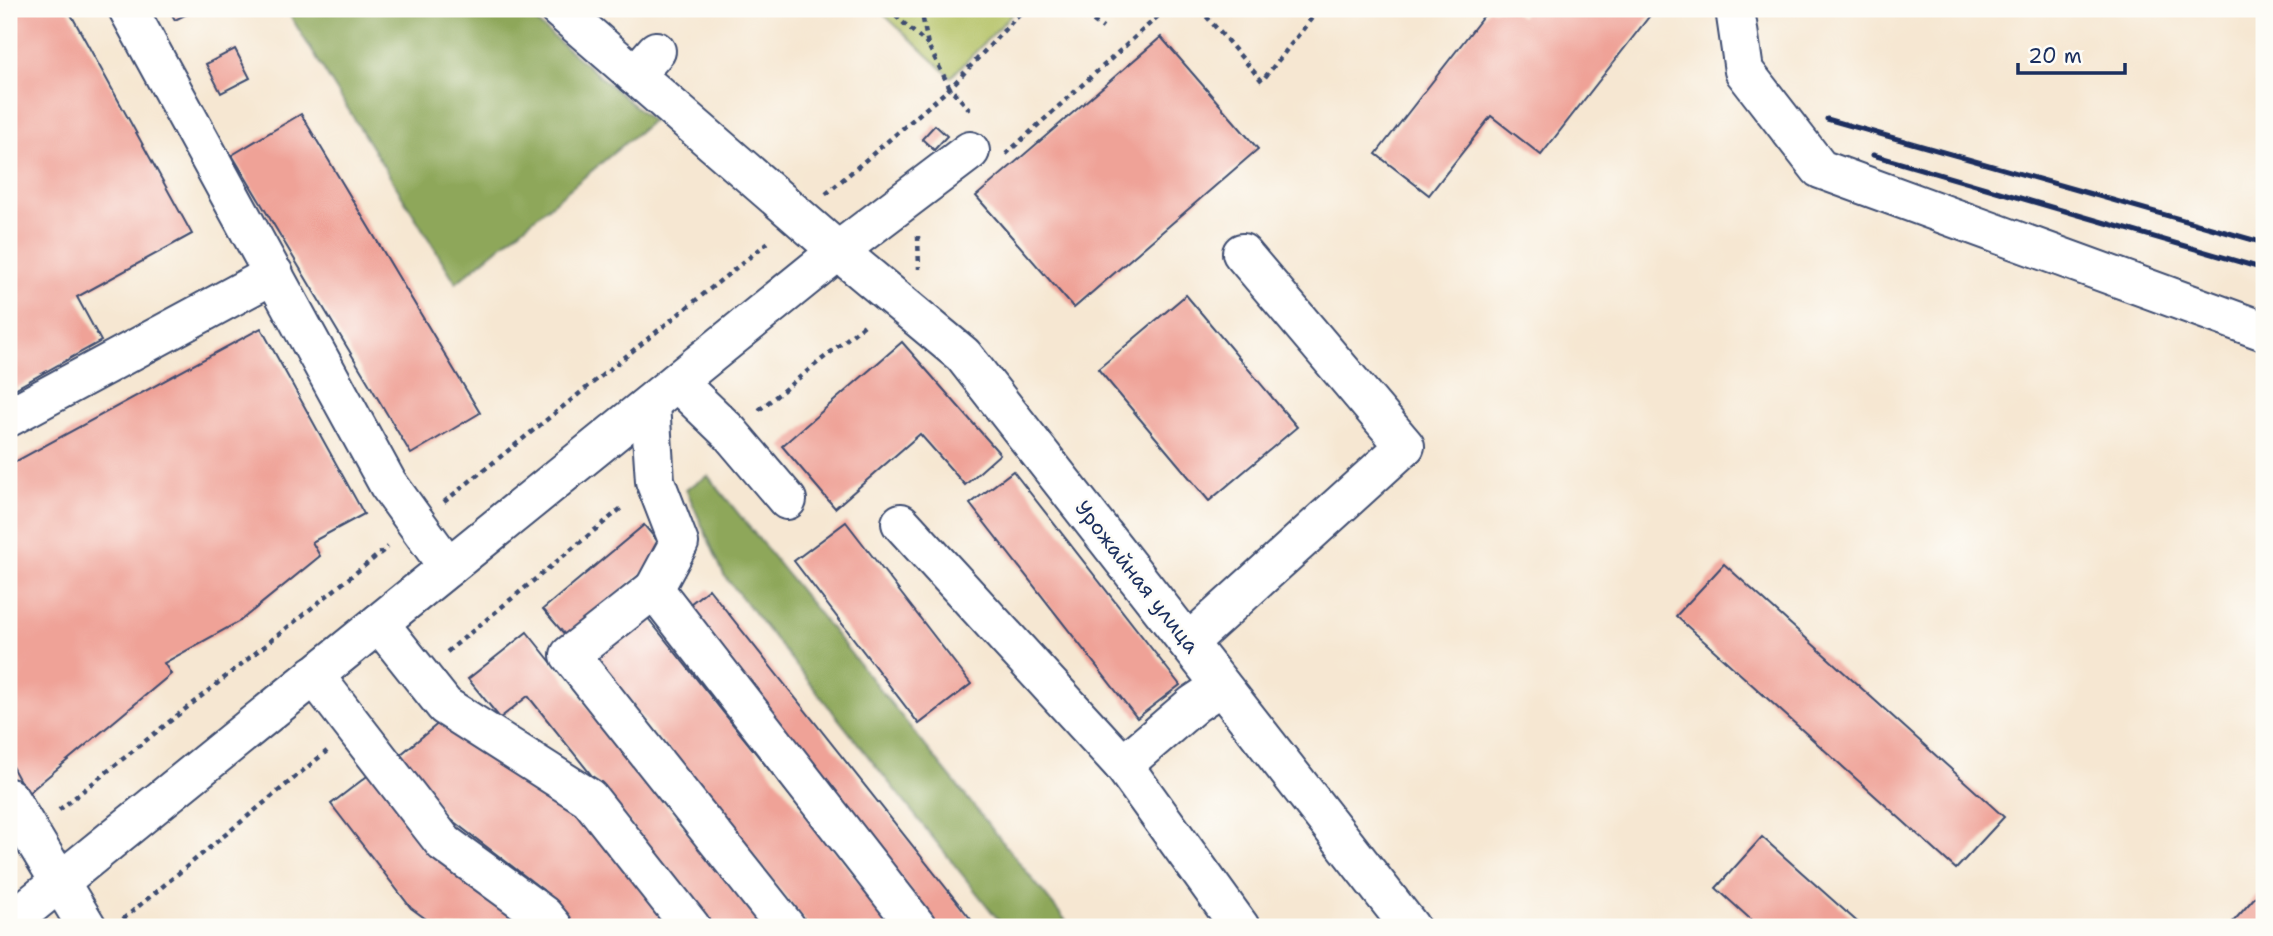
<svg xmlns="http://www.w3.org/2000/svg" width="2273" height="936" font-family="'Shantell Sans',sans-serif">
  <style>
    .green { fill: #b3c164; stroke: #677861; stroke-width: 2 }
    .forest { fill: #8ea75a; stroke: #546b5c; stroke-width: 2 }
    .building { fill: #efa297 }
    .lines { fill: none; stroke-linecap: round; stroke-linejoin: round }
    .minor-casing { stroke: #3c4b6f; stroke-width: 42 }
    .path { stroke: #3c4b6f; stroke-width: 4.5; stroke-dasharray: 5 5; stroke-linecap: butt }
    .minor { stroke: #fff; stroke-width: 38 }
    .rail { stroke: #1b2f5e; stroke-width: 5 }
    .labels { text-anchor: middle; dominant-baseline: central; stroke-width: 5; stroke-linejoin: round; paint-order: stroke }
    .street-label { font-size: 21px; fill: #1b2f5e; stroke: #fdfcf7 }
  </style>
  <rect width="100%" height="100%" fill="#fdfcf7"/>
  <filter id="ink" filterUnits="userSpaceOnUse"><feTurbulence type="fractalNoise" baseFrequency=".0143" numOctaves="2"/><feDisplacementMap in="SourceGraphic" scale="14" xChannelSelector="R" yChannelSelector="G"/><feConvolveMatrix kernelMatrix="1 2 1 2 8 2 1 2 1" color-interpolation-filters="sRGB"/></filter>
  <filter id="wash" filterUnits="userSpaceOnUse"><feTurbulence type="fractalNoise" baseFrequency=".00686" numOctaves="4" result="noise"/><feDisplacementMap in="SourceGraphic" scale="28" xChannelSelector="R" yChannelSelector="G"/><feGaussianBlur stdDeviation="1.57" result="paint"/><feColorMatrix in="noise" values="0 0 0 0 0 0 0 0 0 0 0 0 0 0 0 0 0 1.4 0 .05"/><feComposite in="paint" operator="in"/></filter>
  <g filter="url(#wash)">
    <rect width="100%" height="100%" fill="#f6e7d2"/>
    <!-- green -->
    <polygon class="green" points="878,9 1017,9 951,77"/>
    <!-- forest -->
    <g class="forest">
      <polygon points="286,9 521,9 652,121 456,283"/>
      <polygon points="708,476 1071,927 1004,927 724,575 686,489"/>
    </g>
    <g id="blocks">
      <!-- building -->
      <g class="building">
        <polygon points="9,9 68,9 192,234 77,297 101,341 9,392"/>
        <polygon points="169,9 197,9 175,20"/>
        <polygon points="1489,9 1510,9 1521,17 1527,9 1655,9 1541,155 1491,116 1429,195 1376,154"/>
        <polygon points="1161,37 1258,149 1074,308 976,196"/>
        <polygon points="235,49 250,78 221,93 206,64"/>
        <polygon points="301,114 480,413 411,454 232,155"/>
        <polygon points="935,125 947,136 934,150 922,139"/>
        <polygon points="1186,295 1297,427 1209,501 1098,369"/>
        <polygon points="261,328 364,514 312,542 320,556 240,621 164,663 171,674 27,794 9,761 9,465"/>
        <polygon points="902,342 1000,454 965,485 920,434 835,508 782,446"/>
        <polygon points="1013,471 1180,685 1137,718 970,504"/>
        <polygon points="846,522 971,684 919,724 794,561"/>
        <polygon points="644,525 667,552 566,636 543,609"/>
        <polygon points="1724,564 2004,817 1956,869 1676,616"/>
        <polygon points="709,589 977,927 939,927 685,608"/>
        <polygon points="647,617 895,927 810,927 596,659"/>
        <polygon points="527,632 763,927 713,927 528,696 500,718 468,679"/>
        <polygon points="440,722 579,810 672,927 573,927 543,890 445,815 400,755"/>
        <polygon points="375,770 536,927 437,927 411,908 331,804"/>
        <polygon points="1762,837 1863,927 1759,927 1716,888"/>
        <polygon points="2264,887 2264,927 2237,927 2232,923"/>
      </g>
    </g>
  </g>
  <g filter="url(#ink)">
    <use href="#blocks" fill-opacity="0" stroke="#3c4b6f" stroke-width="2"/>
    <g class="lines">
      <defs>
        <g id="minor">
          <polyline points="128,9 388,484 448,567"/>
          <polyline points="559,9 838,251 963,355 1410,927"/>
          <polyline points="1735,9 1744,71 1820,169 2264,331"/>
          <polyline points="635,75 656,51"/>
          <polyline points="677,382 730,433 787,500"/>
          <polyline points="650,404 655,481 679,543 654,589 917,927"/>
          <polyline points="9,417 274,274"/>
          <polyline points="901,523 1123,765"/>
          <polyline points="654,589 570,655 786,927"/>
          <polyline points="379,623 445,706 589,798 691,927"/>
          <polyline points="1188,643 1405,446 1242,253"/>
          <polyline points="314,675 444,843 543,915 553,927"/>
          <polyline points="1221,686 1194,704 1123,765 1240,927"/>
          <polyline points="9,798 87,927"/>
          <polyline points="9,923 838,251 970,151"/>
        </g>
      </defs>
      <!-- minor casing -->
      <use href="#minor" class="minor-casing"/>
      <!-- path -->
      <g class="path">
        <polyline points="888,9 928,45"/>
        <polyline points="921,9 928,45 950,88 973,113"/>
        <polyline points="1077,9 1103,28"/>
        <polyline points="1200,9 1262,81 1319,9"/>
        <polyline points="1006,154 1166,9"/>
        <polyline points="826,194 950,88 1024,9"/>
        <polyline points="918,236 919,269"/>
        <polyline points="759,410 867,323"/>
        <polyline points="444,502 771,240"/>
        <polyline points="447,652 624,506"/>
        <polyline points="59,810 388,547"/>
        <polyline points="123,919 327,751"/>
      </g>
      <!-- minor -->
      <use href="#minor" class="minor"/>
      <!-- rail -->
      <g class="rail">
        <polyline points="1827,119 2264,243"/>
        <polyline points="1873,155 2264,269"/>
      </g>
    </g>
  </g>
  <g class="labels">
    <!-- street labels -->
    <g class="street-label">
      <text transform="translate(1137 577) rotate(52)">Урожайная улица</text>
    </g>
  </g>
  <!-- margin -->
  <rect width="2273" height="936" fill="none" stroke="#fdfcf7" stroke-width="35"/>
  <!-- scale -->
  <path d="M2018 63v10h107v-10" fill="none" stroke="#1b2f5e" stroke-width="3.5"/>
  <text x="2028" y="63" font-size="21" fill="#1b2f5e" stroke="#fdfcf7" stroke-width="5" paint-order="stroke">20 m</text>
</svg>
